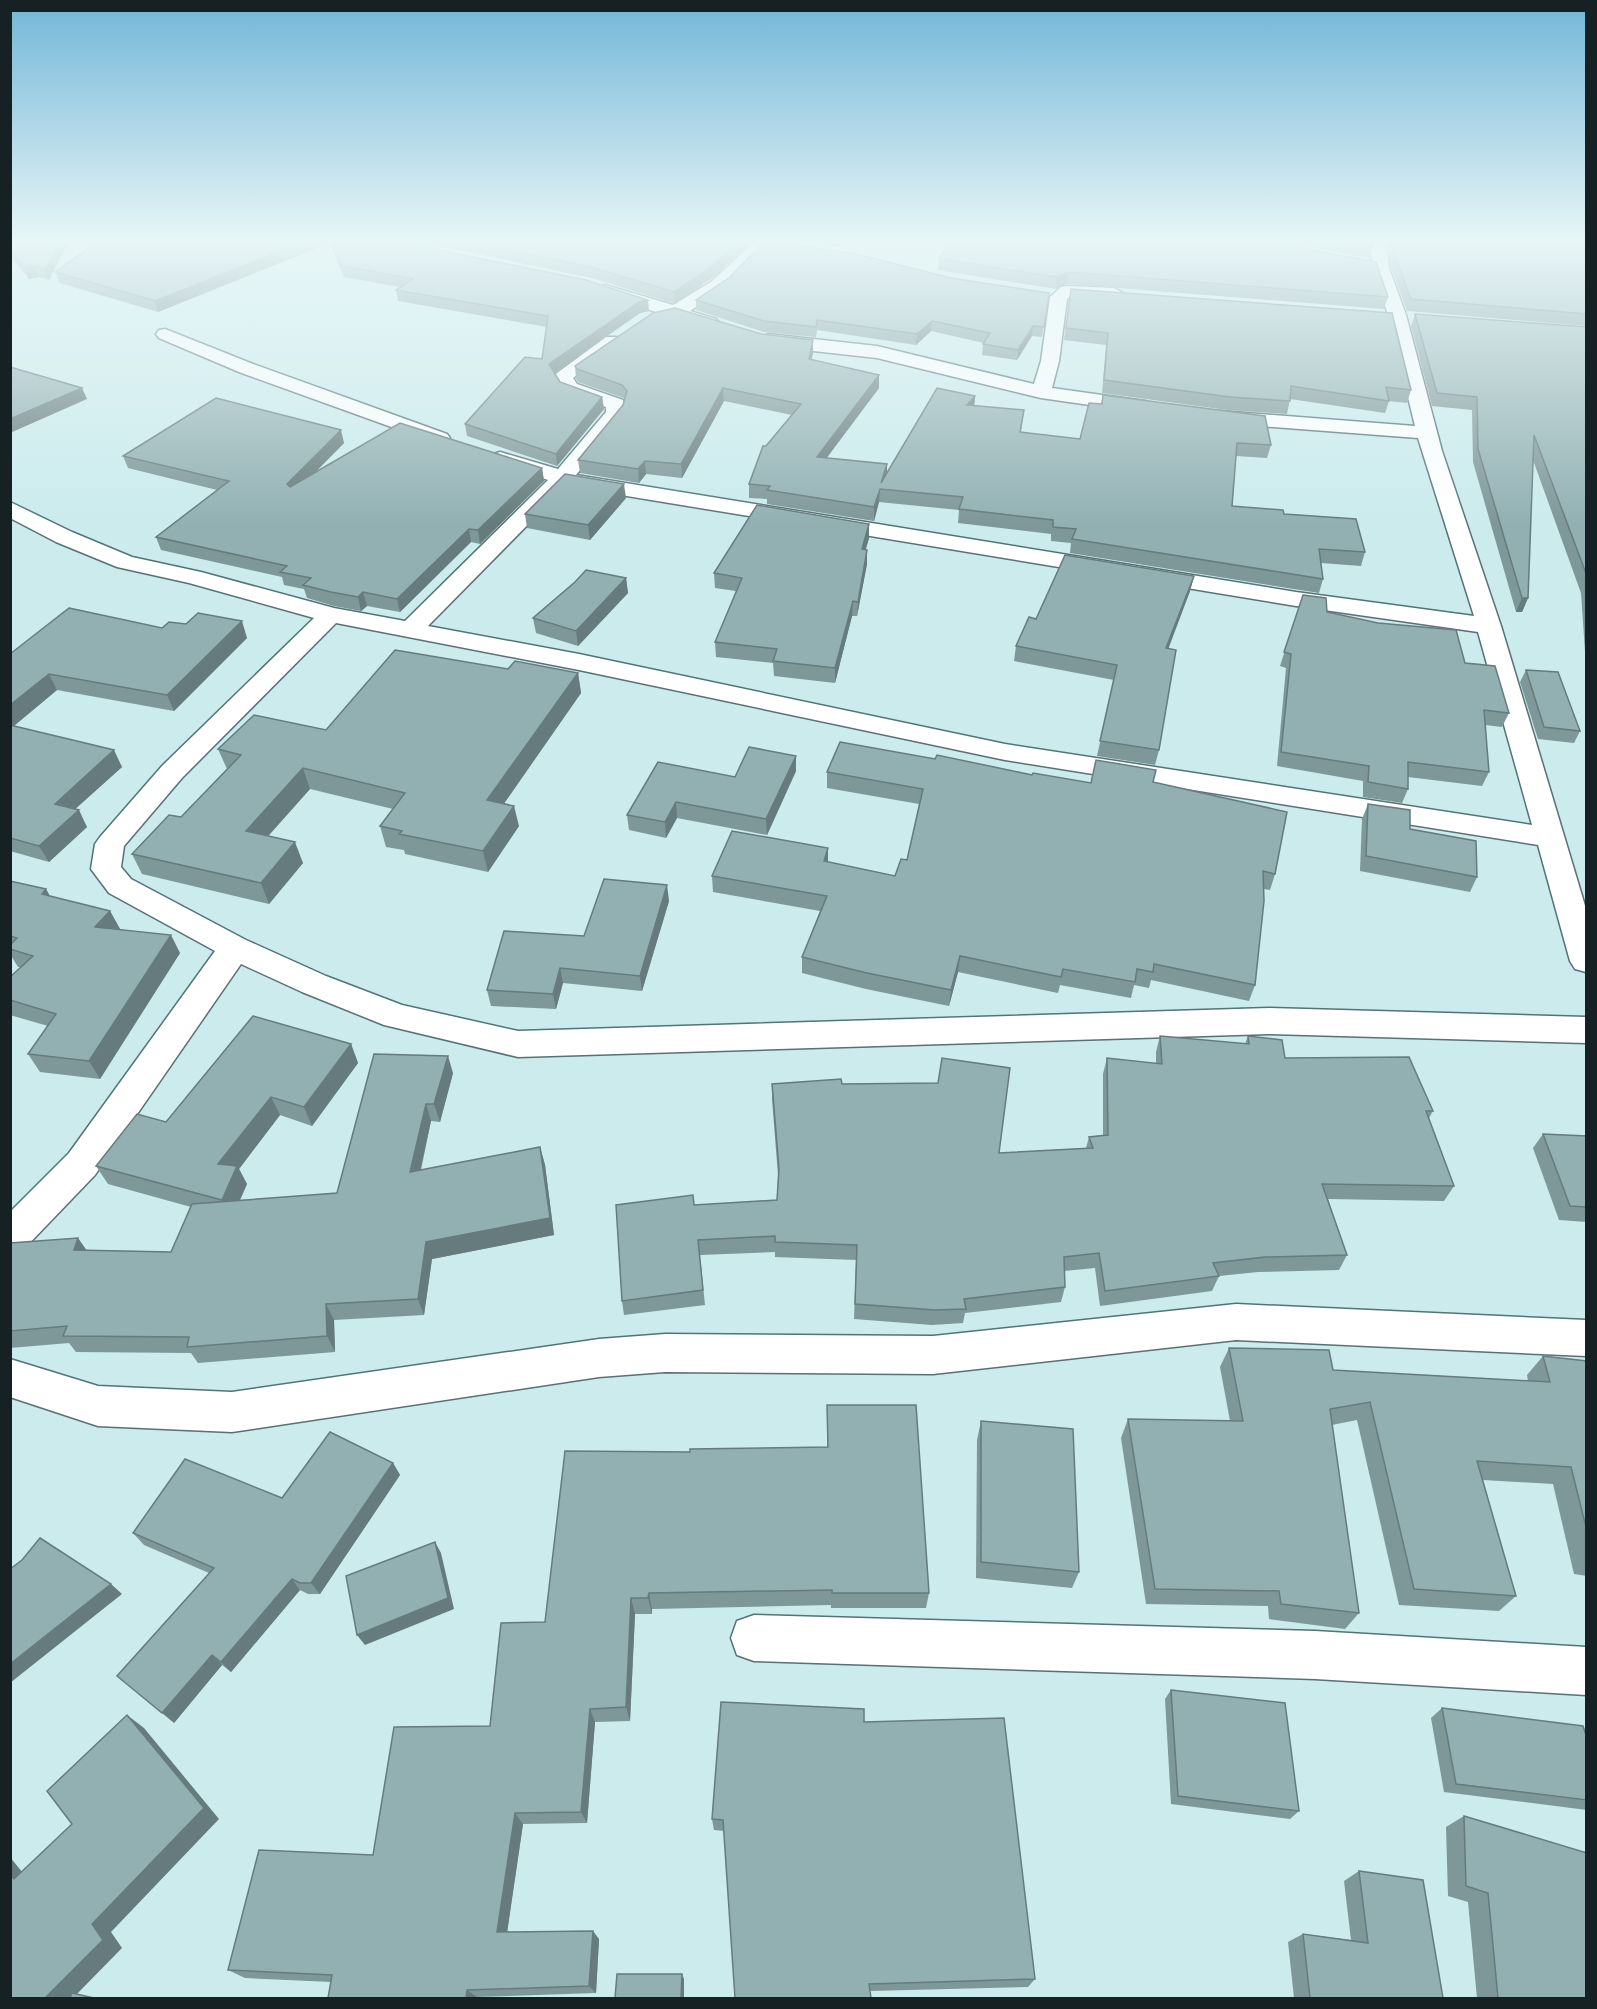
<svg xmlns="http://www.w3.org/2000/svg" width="1597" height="2009" font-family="'Golos Text',sans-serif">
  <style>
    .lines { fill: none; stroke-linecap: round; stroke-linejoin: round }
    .street-casing { stroke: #557274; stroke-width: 3 }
    .street { fill: #fff; fill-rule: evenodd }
    .wall { fill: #7e9799 }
    .shaded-wall { fill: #667b7d }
    .building { fill: #92b0b2; stroke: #667b7d; stroke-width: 1.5 }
  </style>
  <rect width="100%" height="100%" fill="#cbebed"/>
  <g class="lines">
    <defs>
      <g id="street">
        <polygon points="753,243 769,243 737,278 690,311 716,319 719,323 716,327 710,328 674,317 657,319 654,315 656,312 599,294 596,290 605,285 673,305 711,282"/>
        <path d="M1370,243H1386L1389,268L1406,315L1442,451L1501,626L1586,909V972L1575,969L1570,961L1538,845L1005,760L579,670L336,623L182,778L124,846L121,867L131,879L246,940L326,976L402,1005L518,1031L1269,1008L1586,1017V1043L1269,1034L518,1057L384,1025L302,992L241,964L95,1175L23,1250L10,1254V1212L69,1153L215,951L109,893L91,869L95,844L100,837L162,766L314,618L189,583L117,567L56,542L10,518V502L72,532L132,557L201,572L334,608L405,621L548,480L493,462L489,458L493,454L500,452L558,469L606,412V407L562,392L553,376L606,337H620L622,341L620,345L573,378L577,384L623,400L626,413L576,475L1296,592L1474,616L1418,438L1220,423L1213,421L1210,417L1213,413L1220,411L1415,426L1388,315L1373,268ZM566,486L1296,606L1478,632L1532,825L1005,744L579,654L428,626Z"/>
        <polygon points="1067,286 1114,288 1123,293 1114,298 1071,296 1067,299 1059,361 1052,388 1145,401 1152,403 1155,407 1152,411 1145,413 1041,398 877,358 768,346 759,340 768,334 877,346 1034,384 1041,361 1050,297 1061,287"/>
        <polygon points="165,329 253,364 447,434 450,438 447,442 433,442 239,372 159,338 156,334 159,330"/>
        <polygon points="1236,1304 1586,1320 1586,1356 1236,1340 933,1374 665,1372 599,1377 232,1432 98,1426 10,1397 10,1359 98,1386 232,1392 599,1339 665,1334 933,1336"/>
        <polygon points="754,1615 1315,1631 1586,1647 1586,1695 1315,1679 754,1661 737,1655 731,1638 737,1621"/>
      </g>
    </defs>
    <!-- street casing -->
    <use href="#street" class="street-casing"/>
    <!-- street -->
    <use href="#street" class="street"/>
  </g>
  <!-- wall -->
  <g class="wall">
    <polygon points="10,243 68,243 49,280 39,277 29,279 10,256"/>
    <polygon points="96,243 329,243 158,312 60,283 55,272"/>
    <polygon points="331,243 404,243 649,311 640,313 554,373 560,382 602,397 604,409 557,466 467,436 465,424 542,359 547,327 398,301 396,290 400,287 344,277 332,249"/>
    <polygon points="425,243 750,243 716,275 675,304 592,278"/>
    <polygon points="812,243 845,243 838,247"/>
    <polygon points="1288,243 1373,243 1373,247 1369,258"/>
    <polygon points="1386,243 1587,243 1587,326 1407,311 1391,267"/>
    <polygon points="939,259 1388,297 1384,309 1067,284 1056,289 938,270"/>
    <polygon points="730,277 951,278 1049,293 1042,337 1032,336 1017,360 982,355 983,344 984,343 931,331 916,345 817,330 816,337 764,332 696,310 696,300"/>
    <polygon points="1071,289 1411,390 1407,403 1389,401 1385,413 1290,399 1287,414 1227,410 1102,393 1106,345 1064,340"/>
    <polygon points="1415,314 1587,327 1587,681 1581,593 1533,460 1528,598 1522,612 1516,612 1473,462 1472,410 1432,406 1411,326"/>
    <polygon points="813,353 811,359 879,388 826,458 887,464 887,474 975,396 974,406 1024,410 1021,432 1080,439 1101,404 1103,395 1271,445 1267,458 1236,456 1232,506 1284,514 1365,552 1361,566 1321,563 1323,579 1319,593 1070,553 1071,543 1051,541 1051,534 958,523 959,510 879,502 874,521 767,504 767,499 749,498 749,484 766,446 792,415 724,401 682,478 646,474 639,483 580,473 578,460 623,405 625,400 624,398 578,382 576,379 575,366"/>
    <polygon points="344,443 314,473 542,468 544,481 480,544 471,542 400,612 367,606 361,611 334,606 307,598 304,589 284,585 282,577 161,550 156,537 217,490 128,468 123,456"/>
    <polygon points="626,498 590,540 527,528 525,514"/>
    <polygon points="869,538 866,549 867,564 857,616 852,616 835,683 774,676 773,663 716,657 715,642 736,591 715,588 714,573"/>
    <polygon points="1194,576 1190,591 1168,648 1159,750 1155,765 1097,756 1114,680 1014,661 1016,646 1036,619"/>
    <polygon points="626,578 628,593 578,646 536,633 533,618"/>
    <polygon points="1303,595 1327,612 1465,663 1509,713 1502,727 1485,725 1489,772 1482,786 1408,777 1408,789 1402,803 1363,797 1363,781 1277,766 1286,668 1280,666"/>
    <polygon points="162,628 247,638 174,711 57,690 14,726 122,767 75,809 87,827 49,862 10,851 10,654"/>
    <polygon points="508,669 578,673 581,693 504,803 519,826 488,872 405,854 404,850 386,847 380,826 393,809 310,789 268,836 303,863 269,904 142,874 132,854 181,817 227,769 218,749 326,730"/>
    <polygon points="1526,670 1580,731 1574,743 1538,739 1520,682"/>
    <polygon points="935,759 1032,775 1091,783 1153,782 1275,874 1270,890 1264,889 1255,985 1249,1001 1151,980 1149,988 1134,985 1131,998 1060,985 1058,993 958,972 949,1006 866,989 802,973 802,957 820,911 713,892 712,876 828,862 895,876 907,860 919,804 827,788 827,772"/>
    <polygon points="796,771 767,835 677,818 666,838 629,830 627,815 735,777"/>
    <polygon points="1368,804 1410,829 1477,877 1470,892 1360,871 1362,819"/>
    <polygon points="10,881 46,889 50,896 110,911 120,929 180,953 100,1079 40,1072 28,1054 48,1026 10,1015 10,977 21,967 18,967 10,954"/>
    <polygon points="669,901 642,991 563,983 556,1009 491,1006 487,990 584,936"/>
    <polygon points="1160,1036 1245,1044 1248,1036 1285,1058 1433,1111 1429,1118 1454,1186 1444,1201 1328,1199 1347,1255 1339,1270 1258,1272 1219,1276 1212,1291 1100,1306 1095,1268 1064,1271 1065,1287 1061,1302 965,1313 963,1323 932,1325 854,1319 856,1260 775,1257 775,1252 700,1255 705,1305 624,1315 622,1301 694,1205 777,1200 778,1176 772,1099 772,1084 842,1084 999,1153 1086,1148 1089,1137 1103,1135 1103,1074 1107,1058 1156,1064 1156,1052"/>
    <polygon points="351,1044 358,1063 312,1126 280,1115 239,1169 247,1184 240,1200 337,1193 453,1073 440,1122 431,1121 421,1170 540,1147 545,1165 554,1235 432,1259 424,1315 334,1320 335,1352 198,1363 191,1353 76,1352 69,1343 10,1348 10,1243 87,1250 171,1252 191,1207 108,1184 96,1166 166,1122"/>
    <polygon points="1543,1134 1587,1136 1587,1222 1559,1220 1533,1148"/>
    <polygon points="1229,1348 1333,1370 1528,1381 1527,1375 1543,1356 1587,1361 1587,1576 1574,1574 1553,1484 1483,1480 1516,1596 1499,1611 1399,1605 1357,1420 1332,1425 1359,1613 1345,1629 1269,1619 1268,1606 1146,1604 1121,1438 1128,1419 1230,1421 1220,1367"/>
    <polygon points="827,1405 929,1593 926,1608 831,1608 831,1605 652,1609 652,1614 635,1614 630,1721 595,1722 587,1823 523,1824 507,1932 599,1939 596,1993 477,1997 331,1982 245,1978 228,1970 373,1855 490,1726 545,1622 690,1452 827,1447"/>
    <polygon points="981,1421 1079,1572 1072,1588 976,1578 977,1440"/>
    <polygon points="393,1463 400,1475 320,1594 308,1594 300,1590 231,1672 222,1665 174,1723 209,1573 144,1545 133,1533 282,1498"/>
    <polygon points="1171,1690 1299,1811 1290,1819 1171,1804 1165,1699"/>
    <polygon points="1442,1708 1587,1738 1587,1810 1444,1792 1431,1718"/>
    <polygon points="864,1722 1035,1979 1028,1987 870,1991 724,1831 714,1830 712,1819"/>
    <polygon points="1464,1816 1587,1998 1477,1998 1468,1902 1448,1896 1446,1827"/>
    <polygon points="1359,1871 1443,1998 1294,1998 1288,1942 1303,1934 1351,1940 1344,1881"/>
  </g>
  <!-- shaded-wall -->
  <g class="shaded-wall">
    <polygon points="59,243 68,243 49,280 45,269"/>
    <polygon points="300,243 329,243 158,312 155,301"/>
    <polygon points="738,243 750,243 716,275 675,304 674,292"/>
    <polygon points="838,243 845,243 838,247"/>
    <polygon points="35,266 39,277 29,279 25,268"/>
    <polygon points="1069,272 1067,284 1056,289 1057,277"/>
    <polygon points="648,300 649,311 640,313 551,375 549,364 639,302"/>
    <polygon points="932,321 931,331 916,345 917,334"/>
    <polygon points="1033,326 1032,336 1017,360 1018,350"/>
    <polygon points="813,340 813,353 809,372 809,359"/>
    <polygon points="879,375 879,388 817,471 817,457"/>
    <polygon points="82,388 87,399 10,433 10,419"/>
    <polygon points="723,388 724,401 682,478 681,464"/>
    <polygon points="975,396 974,410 967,405"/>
    <polygon points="602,397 604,409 557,466 556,454"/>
    <polygon points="341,430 344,443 291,497 287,484"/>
    <polygon points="645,461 646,474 639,483 638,469"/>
    <polygon points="887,464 887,477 881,483"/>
    <polygon points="542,468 544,481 480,544 478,530"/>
    <polygon points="624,484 626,498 590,540 588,525"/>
    <polygon points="880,489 879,502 874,521 874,507"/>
    <polygon points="869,524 869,538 861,564 862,549"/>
    <polygon points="469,529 471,542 400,612 397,599"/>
    <polygon points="867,550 867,564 857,616 858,602"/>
    <polygon points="1194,576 1190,591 1163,663 1166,648"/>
    <polygon points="626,578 628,593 578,646 576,631"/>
    <polygon points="363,592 367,606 361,611 358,597"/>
    <polygon points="1522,598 1528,598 1522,612 1516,612"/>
    <polygon points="853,601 852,616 835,683 835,668"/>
    <polygon points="242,621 247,638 174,711 167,695"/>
    <polygon points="578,673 581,693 492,821 487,800"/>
    <polygon points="49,674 57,690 10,729 10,705"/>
    <polygon points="114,750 122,767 63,820 55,804"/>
    <polygon points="796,756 796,771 767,835 766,819"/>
    <polygon points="303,768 310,789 254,852 246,831"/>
    <polygon points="676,802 677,818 666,838 665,822"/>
    <polygon points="514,806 519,826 488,872 483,851"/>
    <polygon points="79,810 87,827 49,862 39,846"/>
    <polygon points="295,842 303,863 269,904 261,883"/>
    <polygon points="828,848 828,864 824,861"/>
    <polygon points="667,885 669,901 642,991 640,976"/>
    <polygon points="46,889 56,908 42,894"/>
    <polygon points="110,911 120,929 95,927"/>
    <polygon points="171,935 180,953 100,1079 89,1061"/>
    <polygon points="960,956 958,972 949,1006 951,990"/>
    <polygon points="560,968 563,983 556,1009 553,994"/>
    <polygon points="351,1044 358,1063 312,1126 304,1107"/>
    <polygon points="448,1056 453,1073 440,1122 434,1104"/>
    <polygon points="271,1097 280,1115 239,1169 247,1184 232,1218 222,1200 218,1164"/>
    <polygon points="426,1104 431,1121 416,1189 410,1172"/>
    <polygon points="540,1147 545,1165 554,1235 432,1259 424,1315 418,1299 426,1242"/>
    <polygon points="78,1238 90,1255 74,1250"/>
    <polygon points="326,1304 334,1320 335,1352 327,1336"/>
    <polygon points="393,1463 400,1475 320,1594 311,1583"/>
    <polygon points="435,1542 441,1553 454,1609 365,1645 357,1635"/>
    <polygon points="292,1579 300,1590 231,1672 221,1662"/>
    <polygon points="111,1584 122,1594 10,1683 10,1664"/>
    <polygon points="649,1593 652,1609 652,1614 648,1598"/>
    <polygon points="631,1598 635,1614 630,1721 626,1707"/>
    <polygon points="212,1655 222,1665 174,1723 162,1713"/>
    <polygon points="590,1709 595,1722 587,1823 581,1812"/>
    <polygon points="127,1715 144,1728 219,1819 111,1932 122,1948 73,1998 45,1998 92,1924"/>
    <polygon points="515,1813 523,1824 506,1940 497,1932"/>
    <polygon points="10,1857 35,1888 14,1879 10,1874"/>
    <polygon points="593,1931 599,1939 596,1993 589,1986"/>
    <polygon points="682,1974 684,1979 684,1998 681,1998"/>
    <polygon points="467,1990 477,1997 477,1998 466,1998"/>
  </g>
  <!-- building -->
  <g class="building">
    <polygon points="10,243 59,243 45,269 35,266 25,268 10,251"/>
    <polygon points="96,243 300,243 155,301 55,272"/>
    <polygon points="331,243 404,243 586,280 648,300 639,302 549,364 560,382 602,397 556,454 465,424 525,357 542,359 548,316 396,290 413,279 342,266"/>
    <polygon points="474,243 738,243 715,264 674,292 591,267"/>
    <polygon points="763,243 781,243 856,254 951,278 1049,293 1044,327 1033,326 1018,350 983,344 990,333 932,321 917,334 817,320 816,327 764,321 696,300 730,277"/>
    <polygon points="949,243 1274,243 1376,262 1388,297 1069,272 1057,277 939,259"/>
    <polygon points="1354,243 1373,243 1373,247"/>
    <polygon points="1392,243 1587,243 1587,314 1411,299 1395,256"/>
    <polygon points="1071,289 1392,313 1411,390 1386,387 1389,401 1291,386 1290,401 1230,397 1104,380 1108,333 1066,328"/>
    <polygon points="675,308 761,334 813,340 809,359 879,375 817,457 887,464 881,483 937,388 975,396 967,405 1024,410 1020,432 1080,439 1089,403 1102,404 1103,395 1265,416 1271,445 1237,443 1232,506 1283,510 1284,514 1356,519 1365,552 1319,549 1323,579 1072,539 1076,529 1053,527 1053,520 959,509 963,497 880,489 874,507 767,490 770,486 749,484 763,446 766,446 801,404 723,388 681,464 645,461 638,469 578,460 623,405 627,391 622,385 577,369 575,366 653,313"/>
    <polygon points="1415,314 1587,327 1587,576 1534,435 1528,598 1522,598 1478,449 1477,397 1437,393"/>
    <polygon points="10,367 82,388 10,419"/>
    <polygon points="216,398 341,430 287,484 290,487 400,423 542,468 478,530 469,529 397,599 363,592 358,597 331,592 303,585 311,578 280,572 287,566 156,537 229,481 123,456"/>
    <polygon points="565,474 624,484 588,525 525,514"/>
    <polygon points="757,505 869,524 862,549 867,550 858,602 853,601 835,668 773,661 777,649 715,642 742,578 714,573"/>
    <polygon points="1065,555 1194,576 1166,648 1176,650 1159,750 1100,741 1117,665 1016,646 1029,617 1036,619"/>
    <polygon points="586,570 626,578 576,631 533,618 575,582"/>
    <polygon points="1303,595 1326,598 1327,612 1378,623 1456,630 1465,663 1495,666 1509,713 1484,710 1489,772 1408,762 1408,789 1368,782 1369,766 1281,752 1291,654 1284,652"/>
    <polygon points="69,608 162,628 169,622 186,624 198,613 242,621 167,695 49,674 10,705 10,654"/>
    <polygon points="395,650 508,669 515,661 578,673 487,800 514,806 483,851 399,834 402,831 380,826 405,793 303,768 246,831 295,842 261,883 132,854 169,815 181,817 241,755 218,749 254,715 326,730"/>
    <polygon points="1526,670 1558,672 1580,731 1544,727"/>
    <polygon points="10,725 114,750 55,804 79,810 39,846 10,838"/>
    <polygon points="840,742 935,759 937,755 1032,775 1033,773 1091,783 1096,760 1156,770 1153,782 1287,812 1275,874 1263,871 1264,901 1255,985 1154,964 1153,972 1137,969 1135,982 1063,969 1061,977 960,956 951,990 867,973 802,957 827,896 712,876 732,831 828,848 824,861 895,876 901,859 907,860 923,789 827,772"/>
    <polygon points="749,747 796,756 766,819 676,802 665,822 627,815 658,762 735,777"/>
    <polygon points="1368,804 1410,810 1410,829 1476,841 1477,877 1366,856"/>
    <polygon points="604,879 667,885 640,976 560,968 553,994 487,990 504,931 584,936"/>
    <polygon points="10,881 46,889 42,894 110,911 95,927 171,935 89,1061 28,1054 56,1014 10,1000 10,977 33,956 10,949 10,945 17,938 10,936"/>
    <polygon points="253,1016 351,1044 304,1107 271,1097 218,1164 237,1166 222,1200 96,1166 137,1114 166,1122"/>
    <polygon points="1160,1036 1249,1044 1248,1036 1282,1040 1285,1058 1409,1057 1433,1111 1426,1111 1454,1186 1322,1184 1347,1255 1265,1257 1213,1263 1219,1276 1105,1291 1099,1253 1064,1257 1065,1287 964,1299 966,1309 935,1310 855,1304 857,1245 775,1242 775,1236 698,1240 703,1290 622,1301 616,1205 693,1195 694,1205 777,1200 779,1169 772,1084 841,1079 842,1084 938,1083 942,1058 1010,1068 999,1153 1093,1148 1089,1137 1108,1135 1107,1058 1162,1064"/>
    <polygon points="374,1054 448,1056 434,1104 426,1104 410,1172 540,1147 550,1218 426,1242 418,1299 326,1304 327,1336 187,1347 189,1337 63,1336 67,1326 10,1331 10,1243 78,1238 74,1250 171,1252 192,1204 337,1193"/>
    <polygon points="1543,1134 1587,1136 1587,1207 1570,1206"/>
    <polygon points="1229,1348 1329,1350 1333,1370 1550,1382 1543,1356 1587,1361 1587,1531 1571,1467 1477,1461 1516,1596 1414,1589 1370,1402 1330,1409 1359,1613 1281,1604 1279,1591 1155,1589 1128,1419 1243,1421"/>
    <polygon points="827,1405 916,1405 929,1593 832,1593 832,1590 649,1593 648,1598 631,1598 626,1707 590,1709 581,1812 515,1813 497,1932 593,1931 589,1986 467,1990 466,1998 328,1998 332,1975 228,1970 259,1850 373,1855 394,1727 490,1726 501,1623 545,1622 565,1451 690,1452 690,1449 828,1447"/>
    <polygon points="981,1421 1073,1429 1079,1572 981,1562"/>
    <polygon points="330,1432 393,1463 311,1583 300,1583 292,1579 221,1662 212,1655 162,1713 117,1676 214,1568 133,1533 185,1459 282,1498"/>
    <polygon points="40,1538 111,1584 10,1664 10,1569 22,1560"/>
    <polygon points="435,1542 448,1598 357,1635 346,1576"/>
    <polygon points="1171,1690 1285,1703 1299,1811 1178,1796"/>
    <polygon points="721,1702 864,1709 864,1722 1004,1718 1035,1979 869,1984 871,1998 735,1998 723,1820 712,1819"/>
    <polygon points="1442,1708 1583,1726 1587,1738 1587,1800 1456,1784"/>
    <polygon points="127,1715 204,1808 92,1924 103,1940 45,1998 10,1998 10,1874 14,1879 72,1824 47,1791"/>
    <polygon points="1464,1816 1587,1853 1587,1998 1498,1998 1488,1893 1466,1886"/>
    <polygon points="1359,1871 1423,1880 1443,1998 1310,1998 1303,1934 1368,1943"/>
    <polygon points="617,1974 682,1974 681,1998 615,1998"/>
    <polygon points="72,1993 94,1998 70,1998"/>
  </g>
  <!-- sky -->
  <linearGradient id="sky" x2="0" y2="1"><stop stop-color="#71b6d7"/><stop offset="0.46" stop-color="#e8f6f7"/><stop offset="1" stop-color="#e8f6f7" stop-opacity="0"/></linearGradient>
  <rect width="1597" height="524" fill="url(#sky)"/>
  <!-- border -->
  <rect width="1597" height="2009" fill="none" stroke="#152122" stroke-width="24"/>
</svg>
